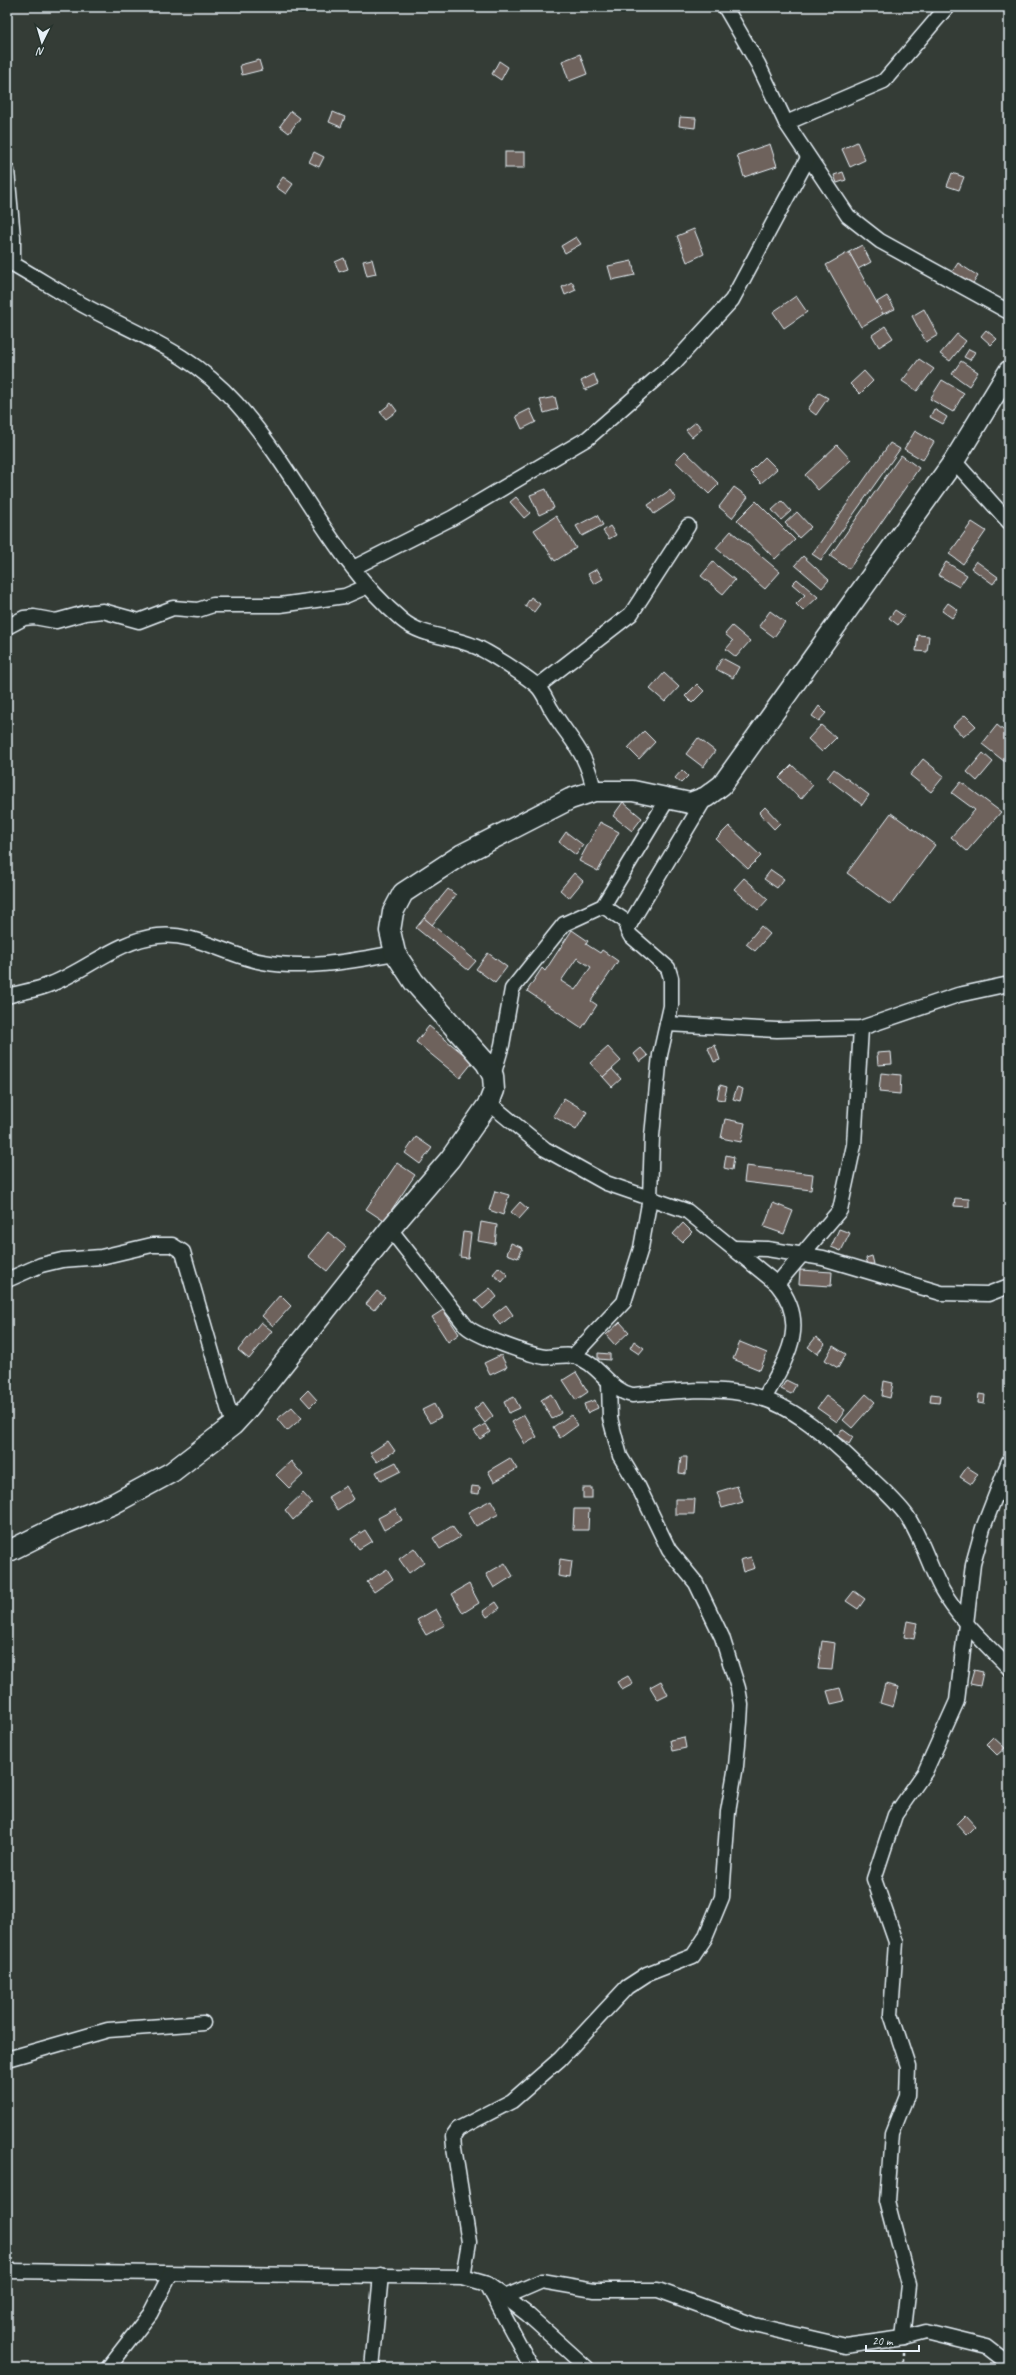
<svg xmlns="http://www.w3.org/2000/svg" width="1016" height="2375" font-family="Caveat,sans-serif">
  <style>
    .building { fill: #6e625c; stroke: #e8f1f8; fill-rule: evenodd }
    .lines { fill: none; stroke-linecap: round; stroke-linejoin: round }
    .minor-casing { stroke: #e8f1f8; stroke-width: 17 }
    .secondary-casing { stroke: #e8f1f8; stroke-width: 23 }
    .path { stroke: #e8f1f8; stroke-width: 2.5; stroke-dasharray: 3 3; stroke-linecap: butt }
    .minor { stroke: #26332d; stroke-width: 14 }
    .secondary { stroke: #26332d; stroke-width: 20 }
  </style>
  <rect width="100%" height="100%" fill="#343c36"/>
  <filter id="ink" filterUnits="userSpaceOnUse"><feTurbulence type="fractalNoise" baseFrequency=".025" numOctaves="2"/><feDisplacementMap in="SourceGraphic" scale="8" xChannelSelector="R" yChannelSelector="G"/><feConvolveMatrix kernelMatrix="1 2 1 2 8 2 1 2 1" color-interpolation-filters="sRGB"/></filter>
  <g filter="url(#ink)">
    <!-- building -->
    <g class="building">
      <polygon points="580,54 587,74 569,81 562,61"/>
      <polygon points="259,60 262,70 242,75 240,65"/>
      <polygon points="499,61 508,67 501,80 492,74"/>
      <polygon points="291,111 300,118 289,133 280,126"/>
      <polygon points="333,112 345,117 341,127 329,122"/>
      <polygon points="680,117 696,118 695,128 679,126"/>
      <polygon points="857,142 865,160 850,167 842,149"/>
      <polygon points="770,144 777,166 744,177 737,155"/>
      <polygon points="314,152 324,157 319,167 309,162"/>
      <rect x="505" y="152" width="20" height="16"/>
      <polygon points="843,172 846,180 837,183 834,175"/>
      <polygon points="952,173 964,177 959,190 947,186"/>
      <polygon points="283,177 293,184 286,194 276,187"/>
      <polygon points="694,229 704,254 687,262 677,236"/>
      <polygon points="576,237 581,244 565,253 561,246"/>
      <polygon points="862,245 871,262 858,269 849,252"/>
      <polygon points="849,252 883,314 861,327 826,265"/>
      <polygon points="344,258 348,269 339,272 335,262"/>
      <polygon points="372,259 376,274 367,276 363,261"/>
      <polygon points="632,261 635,275 612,280 608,266"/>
      <polygon points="958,263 978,276 972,285 952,272"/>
      <polygon points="572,282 576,290 565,295 562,287"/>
      <polygon points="796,296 807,312 784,328 773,312"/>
      <polygon points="887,296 895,309 883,314 877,302"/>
      <polygon points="924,309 938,335 926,342 912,316"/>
      <polygon points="885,326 893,338 879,347 872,335"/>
      <polygon points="986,330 997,339 991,345 981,336"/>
      <polygon points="957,334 966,341 950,361 940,354"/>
      <polygon points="969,349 975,352 970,360 964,357"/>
      <polygon points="919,359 934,369 917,391 902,381"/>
      <polygon points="961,361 978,372 969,386 952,374"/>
      <polygon points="864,371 873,381 860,394 850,384"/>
      <polygon points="594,374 598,384 585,390 581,381"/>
      <polygon points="942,380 964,393 953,412 930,399"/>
      <polygon points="819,393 828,398 816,415 808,409"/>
      <polygon points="555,397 558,409 544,413 540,400"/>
      <polygon points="391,403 397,411 386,419 380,412"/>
      <polygon points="530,409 536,422 522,429 516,416"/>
      <polygon points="934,409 947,417 943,424 930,417"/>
      <polygon points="696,422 702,429 692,437 686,430"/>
      <polygon points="915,431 934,442 923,460 904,449"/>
      <polygon points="890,443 900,449 821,560 812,554"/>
      <polygon points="837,445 851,460 818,490 805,475"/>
      <polygon points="685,451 719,484 709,494 675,461"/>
      <polygon points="901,455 919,468 849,569 830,556"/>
      <polygon points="765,457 777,469 761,483 750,472"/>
      <polygon points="734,487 748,497 732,518 719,507"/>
      <polygon points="546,489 554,508 539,515 530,495"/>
      <polygon points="670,490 676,499 654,514 648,505"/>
      <polygon points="516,497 530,513 524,518 510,502"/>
      <polygon points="756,501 795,540 775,559 737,520"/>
      <polygon points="782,501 791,511 781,520 772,510"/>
      <polygon points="797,512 811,527 799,538 785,523"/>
      <polygon points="597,515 603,525 582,536 576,526"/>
      <polygon points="556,516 576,548 555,561 534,530"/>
      <polygon points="972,522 986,531 963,564 949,554"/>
      <polygon points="610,526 616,535 609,539 603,531"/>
      <polygon points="731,531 780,572 765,589 716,548"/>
      <polygon points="803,556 829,580 822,588 795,565"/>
      <polygon points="976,561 998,577 993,584 971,568"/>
      <polygon points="713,562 735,580 723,594 701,576"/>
      <polygon points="946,562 967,575 959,587 938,575"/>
      <polygon points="597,569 603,579 594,584 588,574"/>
      <polygon points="797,579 818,597 803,611 796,604 805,595 792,584"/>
      <polygon points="531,597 540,604 534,612 525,606"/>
      <polygon points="948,603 958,610 952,618 942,611"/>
      <polygon points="895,610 904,616 898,625 889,618"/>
      <polygon points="770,611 785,622 774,637 759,626"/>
      <polygon points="732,626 750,641 736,657 726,649 733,641 725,634"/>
      <polygon points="918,635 929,636 927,652 916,651"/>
      <polygon points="722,658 739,667 733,678 716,669"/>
      <polygon points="664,673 679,687 665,702 650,689"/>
      <polygon points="697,684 704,691 692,703 685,696"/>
      <polygon points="819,706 826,713 819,721 812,716"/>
      <polygon points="965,715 976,726 963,737 953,726"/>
      <polygon points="821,725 836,738 822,752 808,739"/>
      <polygon points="997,725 1009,735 1009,765 982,744"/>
      <polygon points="644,731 655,742 639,759 628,748"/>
      <polygon points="698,738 715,751 703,767 686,754"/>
      <polygon points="983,753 993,762 977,781 967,772"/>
      <polygon points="923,759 944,776 931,792 910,775"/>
      <polygon points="792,765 813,785 801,799 779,778"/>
      <polygon points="834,769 869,795 862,805 827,778"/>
      <polygon points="682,770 688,776 681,783 675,778"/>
      <polygon points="961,782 1001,812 967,851 951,837 975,810 952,793"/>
      <polygon points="623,802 642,818 632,831 613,816"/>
      <polygon points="765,807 780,823 774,829 759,813"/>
      <polygon points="891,813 935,845 891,905 847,873"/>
      <polygon points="600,822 619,832 598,871 579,861"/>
      <polygon points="729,826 761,856 748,869 716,839"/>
      <polygon points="566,832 583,845 576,855 559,842"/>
      <polygon points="771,870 784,879 777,888 764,879"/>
      <polygon points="574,873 583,881 569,898 560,890"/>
      <polygon points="744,878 768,899 758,910 734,889"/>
      <polygon points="448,889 456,895 432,925 424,918"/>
      <polygon points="424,918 476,961 468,970 416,928"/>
      <polygon points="761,926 770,934 755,951 746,944"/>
      <path d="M572,930L588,941L586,944L600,953L602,950L618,961L591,1001L597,1005L582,1028L527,991L542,968L545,971ZM577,958L591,967L575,990L561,981Z"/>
      <polygon points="488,953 507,967 495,983 476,969"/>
      <polygon points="429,1026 473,1062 460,1078 416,1042"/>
      <polygon points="715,1045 720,1060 714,1062 708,1048"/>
      <polygon points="608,1047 621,1061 603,1077 590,1063"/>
      <polygon points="641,1048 648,1056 640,1062 634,1054"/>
      <polygon points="891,1052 892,1064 878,1065 877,1053"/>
      <polygon points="612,1069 621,1079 612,1087 603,1077"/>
      <polygon points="881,1073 901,1075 900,1094 879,1092"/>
      <polygon points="720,1085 727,1087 724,1100 717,1099"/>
      <polygon points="737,1087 743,1089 740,1101 733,1099"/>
      <polygon points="564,1098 587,1112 576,1130 553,1116"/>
      <polygon points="725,1119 745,1123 741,1142 721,1138"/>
      <polygon points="416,1137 432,1148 420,1164 405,1153"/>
      <polygon points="726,1155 734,1157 732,1170 724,1168"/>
      <polygon points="397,1163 415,1175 384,1221 366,1209"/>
      <polygon points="746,1166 813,1174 811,1190 744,1182"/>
      <polygon points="495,1191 509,1195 503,1215 489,1210"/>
      <polygon points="955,1198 969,1199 969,1207 954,1206"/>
      <polygon points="520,1202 528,1209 519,1219 511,1212"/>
      <polygon points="773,1203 793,1211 784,1234 764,1227"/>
      <polygon points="481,1222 497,1225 495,1244 478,1241"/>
      <polygon points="683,1223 692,1232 682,1242 673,1234"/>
      <polygon points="839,1229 850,1233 841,1251 831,1247"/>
      <polygon points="328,1232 346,1247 327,1271 308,1256"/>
      <polygon points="463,1232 471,1233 468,1258 460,1257"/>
      <polygon points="511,1243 523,1248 518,1258 507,1254"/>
      <polygon points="872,1256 874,1264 868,1265 866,1258"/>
      <polygon points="499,1267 508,1275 502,1282 493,1274"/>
      <polygon points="800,1270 832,1272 831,1286 799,1284"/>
      <polygon points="490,1288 497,1297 483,1309 475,1300"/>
      <polygon points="377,1291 385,1297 374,1310 366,1304"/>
      <polygon points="280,1295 291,1306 273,1326 262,1316"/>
      <polygon points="506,1305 513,1315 500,1325 493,1315"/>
      <polygon points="443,1310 459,1334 448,1342 432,1317"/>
      <polygon points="261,1322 272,1331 249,1359 238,1350"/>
      <polygon points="620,1322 629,1332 615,1345 606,1335"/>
      <polygon points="816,1337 825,1344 817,1354 808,1347"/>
      <polygon points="634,1341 644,1348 639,1354 630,1348"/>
      <polygon points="740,1342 767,1353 760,1370 733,1359"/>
      <polygon points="833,1346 846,1354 838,1368 825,1360"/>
      <polygon points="598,1353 610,1354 610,1360 598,1359"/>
      <polygon points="501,1355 507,1367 490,1375 484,1363"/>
      <polygon points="576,1372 588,1392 576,1400 563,1380"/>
      <polygon points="786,1380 796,1385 791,1394 781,1389"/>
      <polygon points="884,1381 893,1383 890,1398 882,1396"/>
      <polygon points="308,1390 317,1400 310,1407 301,1397"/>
      <polygon points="551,1394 561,1413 552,1419 541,1400"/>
      <polygon points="866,1394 875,1402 852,1428 843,1420"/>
      <polygon points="931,1394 940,1395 939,1403 930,1402"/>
      <polygon points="979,1394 985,1395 984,1404 978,1403"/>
      <polygon points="826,1396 845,1410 837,1422 817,1408"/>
      <polygon points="514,1397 520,1408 509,1413 504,1402"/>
      <polygon points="595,1400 598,1408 587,1413 584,1404"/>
      <polygon points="483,1402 493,1416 485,1423 474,1409"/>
      <polygon points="434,1404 441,1417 430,1423 422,1410"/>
      <polygon points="292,1407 302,1418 287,1431 277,1419"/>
      <polygon points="524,1415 537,1437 525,1444 512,1422"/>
      <polygon points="571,1415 578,1425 560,1438 553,1427"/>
      <polygon points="485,1424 490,1432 480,1439 474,1431"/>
      <polygon points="842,1429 853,1437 849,1444 837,1436"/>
      <polygon points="388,1441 395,1451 377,1462 370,1453"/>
      <polygon points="681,1457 687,1457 686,1474 679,1473"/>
      <polygon points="510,1458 517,1469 494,1482 488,1471"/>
      <polygon points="291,1461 303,1475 289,1488 276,1475"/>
      <polygon points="396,1462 401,1471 381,1481 376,1472"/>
      <polygon points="967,1467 978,1474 971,1484 960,1477"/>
      <polygon points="346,1486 354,1499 337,1510 328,1497"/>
      <polygon points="472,1486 480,1487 479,1494 471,1493"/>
      <polygon points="737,1486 743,1502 722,1508 717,1492"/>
      <rect x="583" y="1488" width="9" height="10"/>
      <polygon points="303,1493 312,1503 293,1520 285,1510"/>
      <polygon points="675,1499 695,1499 694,1514 675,1514"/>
      <polygon points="491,1500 499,1514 476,1526 468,1512"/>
      <polygon points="395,1509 402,1520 384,1530 378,1518"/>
      <polygon points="574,1509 589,1509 588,1530 573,1530"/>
      <polygon points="452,1526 460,1537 440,1549 433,1538"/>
      <polygon points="365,1530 372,1541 359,1549 351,1539"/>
      <polygon points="414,1548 424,1562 409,1573 399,1559"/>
      <polygon points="751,1557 755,1568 743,1572 740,1560"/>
      <polygon points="560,1559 572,1561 570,1578 558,1576"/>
      <polygon points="505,1563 513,1576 494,1588 486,1574"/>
      <polygon points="387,1569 393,1579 374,1592 367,1582"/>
      <polygon points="469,1584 479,1603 463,1613 452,1594"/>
      <polygon points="854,1591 865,1599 858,1609 846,1601"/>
      <polygon points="496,1602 500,1608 487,1617 483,1611"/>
      <polygon points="436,1609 445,1625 426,1635 417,1620"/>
      <polygon points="907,1621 917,1623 914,1639 904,1637"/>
      <polygon points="822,1641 835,1643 832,1670 818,1669"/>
      <polygon points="974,1670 983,1672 980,1686 970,1684"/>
      <polygon points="628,1676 633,1684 622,1690 617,1682"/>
      <polygon points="661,1681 668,1695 658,1700 650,1687"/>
      <polygon points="885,1684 898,1687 893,1707 880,1703"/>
      <polygon points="840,1688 844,1701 831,1704 827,1691"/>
      <polygon points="684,1737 686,1748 672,1751 670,1740"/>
      <polygon points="993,1737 1005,1748 997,1755 986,1744"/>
      <polygon points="965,1815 975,1826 966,1835 956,1824"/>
    </g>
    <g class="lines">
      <defs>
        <g id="minor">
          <polyline points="725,7 758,64 786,123 848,216 880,241 1009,312"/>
          <polyline points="786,123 884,81 947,7"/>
          <polyline points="7,170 13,237 13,264"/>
          <path d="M7,264H13C36,277 59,292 83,305C142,337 189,351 236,403C297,471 332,561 402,620C422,637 451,636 474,646C488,651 525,676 536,685C543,691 547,702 551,709C571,742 586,750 594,791"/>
          <polyline points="954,461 1009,522"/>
          <polyline points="353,568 452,518 588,438 675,362 732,300 808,158"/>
          <polyline points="7,627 24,618 34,617 56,621 85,613 103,611 139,621 173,608 198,610 213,605 280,605 345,596 366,587"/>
          <polyline points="538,686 631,614 688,526"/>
          <polyline points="603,906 630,924"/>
          <path d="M7,996C21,992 38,990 51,984C87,970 118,940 158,936C195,932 227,956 263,962C307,970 351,961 395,953"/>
          <polyline points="667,1024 777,1030 861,1028 958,995 1009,984"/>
          <polyline points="493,1076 502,1045 512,989 564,924 603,906 667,800"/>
          <path d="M489,1103L545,1149L606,1183L687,1211L777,1284C811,1325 785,1360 764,1399"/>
          <path d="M390,1229L466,1326C476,1336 530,1355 545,1357C554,1357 564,1354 573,1356C598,1361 608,1390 632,1395C668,1392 706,1387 741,1393C788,1400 826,1435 858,1466C874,1482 894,1498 907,1516C922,1539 929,1566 942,1590C959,1620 986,1644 1009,1668"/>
          <polyline points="734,1248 767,1249 823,1258 941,1293 988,1294 1009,1286"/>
          <polyline points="7,1280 41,1265 62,1260 101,1257 152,1245 172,1245 183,1252 233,1425"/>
          <polyline points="777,1284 840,1210 854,1145 861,1028"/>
          <polyline points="573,1356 624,1302 641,1248 650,1198 652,1136 660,1055 671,1006 671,978 668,968 630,935 627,929 706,797"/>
          <polyline points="7,2059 108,2030 203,2023"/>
          <polyline points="7,2271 463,2277 487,2284 505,2297 527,2314 587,2368"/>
          <polyline points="463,2277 469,2242 454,2147 453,2136 458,2129 512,2101 560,2059 627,1987 647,1974 693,1956 705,1938 722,1897 728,1812 736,1766 740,1722 741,1705 738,1688 722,1637 696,1583 669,1550 638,1486 620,1456 610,1418 609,1383"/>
          <polyline points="489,2288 532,2368"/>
          <polyline points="505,2297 542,2281 594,2290 658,2290 754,2325 845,2346 903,2338 926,2332 987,2347 1009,2364"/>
          <polyline points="903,2338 909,2285 887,2201 892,2133 907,2095 908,2066 891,2014 896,1942 874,1879 895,1815 925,1772 957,1701 973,1564 983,1528 1009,1461"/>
          <polyline points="108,2368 150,2314 170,2275"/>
          <polyline points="372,2368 381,2275"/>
        </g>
        <polyline id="secondary" points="7,1552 59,1526 113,1504 172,1472 233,1425 245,1412 390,1229 450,1159 489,1103 494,1090 493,1076 486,1063 414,982 395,953 390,931 393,912 403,893 461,855 570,799 594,791 633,791 690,803 706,797 722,785 954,461 1009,371"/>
      </defs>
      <!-- minor casing -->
      <use href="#minor" class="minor-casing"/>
      <!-- secondary casing -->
      <use href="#secondary" class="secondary-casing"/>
      <!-- path -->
      <polyline class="path" points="903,2353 903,2368"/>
      <!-- minor -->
      <use href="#minor" class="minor"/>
      <!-- secondary -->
      <use href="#secondary" class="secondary"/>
    </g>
  </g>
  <!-- margin -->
  <rect width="1016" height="2375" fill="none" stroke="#26332d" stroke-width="24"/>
  <rect x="12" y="12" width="992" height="2351" fill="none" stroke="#e8f1f8" stroke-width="1.5" filter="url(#ink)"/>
  <!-- north arrow -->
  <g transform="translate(42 42) rotate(185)" stroke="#26332d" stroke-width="3" paint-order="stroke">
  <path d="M0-3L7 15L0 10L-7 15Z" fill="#e8f1f8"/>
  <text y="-6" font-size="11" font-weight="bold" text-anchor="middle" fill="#e8f1f8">N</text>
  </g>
  <!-- scale -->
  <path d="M866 2345v6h53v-6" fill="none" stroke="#e8f1f8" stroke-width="2"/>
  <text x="872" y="2345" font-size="12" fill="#e8f1f8" stroke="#26332d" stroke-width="3" paint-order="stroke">20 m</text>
</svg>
